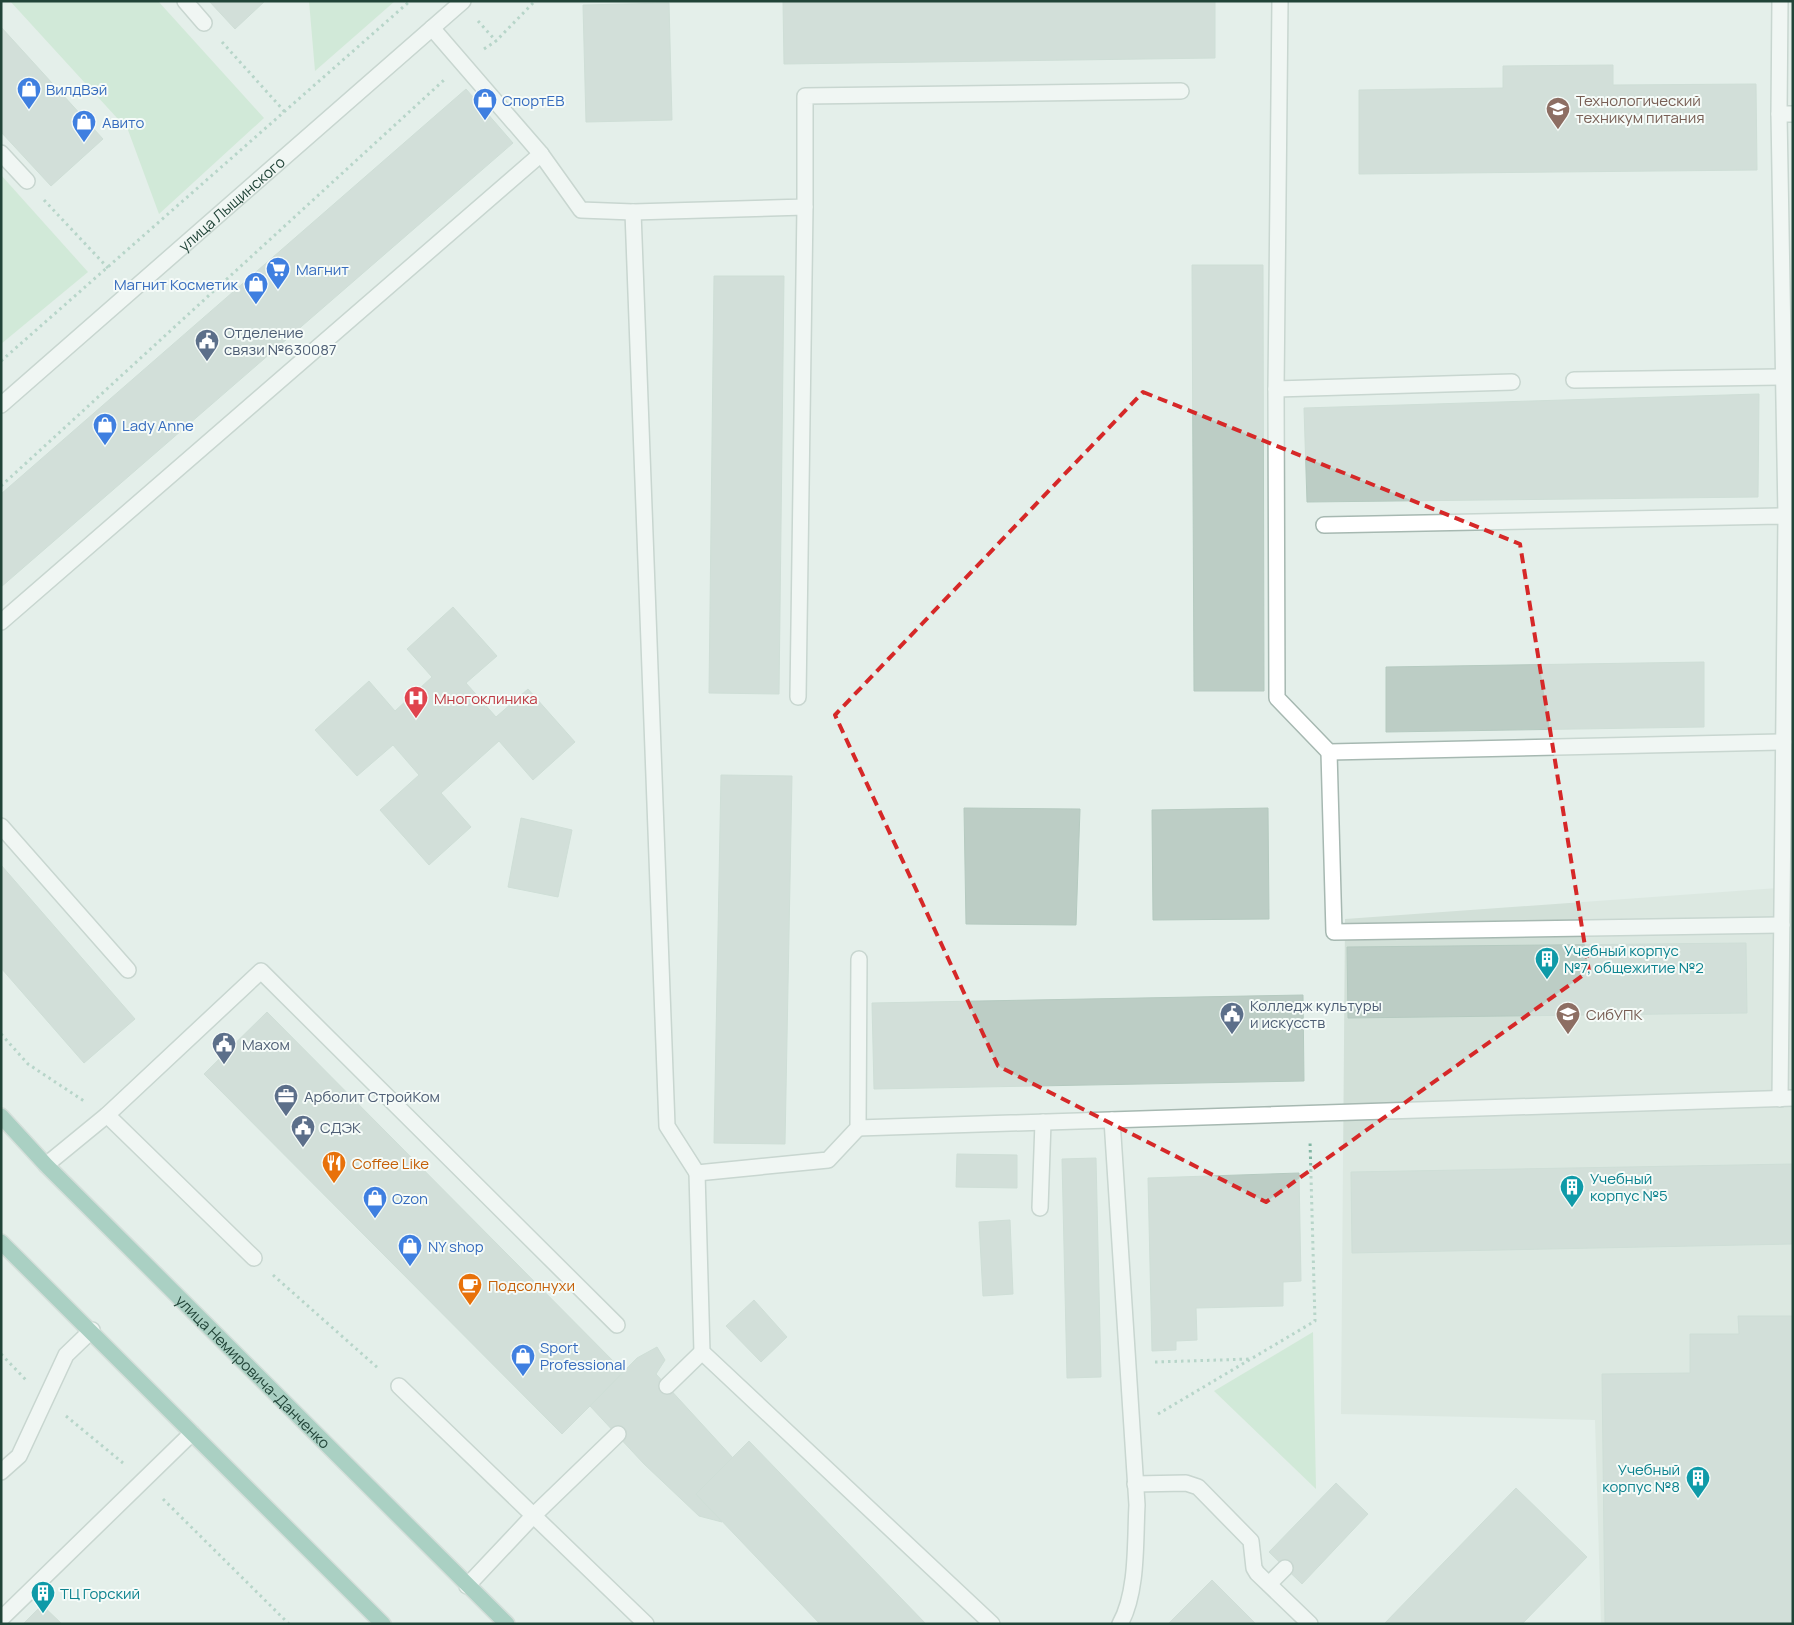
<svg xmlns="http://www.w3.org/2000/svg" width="1794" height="1625" font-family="Manrope,sans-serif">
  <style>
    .built { fill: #d2e0d8 }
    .green { fill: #bbe2c3 }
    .building { fill: #bccdc5; stroke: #b5cac0 }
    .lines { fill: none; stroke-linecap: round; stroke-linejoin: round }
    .service-casing { stroke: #a6b8b1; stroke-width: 18 }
    .tertiary-casing { stroke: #a6b8b1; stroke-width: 18 }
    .primary-casing { stroke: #c1cbc7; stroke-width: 18 }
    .path { stroke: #81b6a3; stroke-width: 3; stroke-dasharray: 2.5 4; stroke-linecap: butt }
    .service { stroke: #fff; stroke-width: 15 }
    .tertiary { stroke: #fff; stroke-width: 15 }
    .primary { stroke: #64aa94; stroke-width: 15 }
    .marked { fill: none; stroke: #d62828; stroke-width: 4; stroke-dasharray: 10 6; stroke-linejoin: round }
    .labels { text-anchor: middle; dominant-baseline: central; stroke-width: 4; stroke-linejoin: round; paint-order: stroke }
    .shop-label { font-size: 15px; fill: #366cbe; stroke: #f5fbf8; text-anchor: start }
    .education-label { font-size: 15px; fill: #785e54; stroke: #f5fbf8; text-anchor: start }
    .street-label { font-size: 15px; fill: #214438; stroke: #f5fbf8 }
    .service-label { font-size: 15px; fill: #4e5e75; stroke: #f5fbf8; text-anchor: start }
    .health-label { font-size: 15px; fill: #be3a42; stroke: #f5fbf8; text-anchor: start }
    .culture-label { font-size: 15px; fill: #0d838f; stroke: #f5fbf8; text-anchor: start }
    .food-label { font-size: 15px; fill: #c56008; stroke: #f5fbf8; text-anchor: start }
  </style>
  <rect width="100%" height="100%" fill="#e4efea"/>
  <!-- built -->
  <polygon class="built" points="1793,557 1793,1624 1601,1624 1595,1420 1341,1414 1345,919 1778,888"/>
  <!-- green -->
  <g class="green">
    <polygon points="10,1 158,1 264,118 159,214 128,130"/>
    <polygon points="309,1 395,1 315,71"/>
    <polygon points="1,175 88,272 1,344"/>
    <polygon points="1313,1332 1316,1489 1214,1391"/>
  </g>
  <!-- building -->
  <g class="building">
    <polygon points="209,1 265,1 235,29"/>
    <polygon points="783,1 1215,1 1215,58 784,64"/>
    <polygon points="669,3 672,120 586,122 583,5"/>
    <polygon points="1,27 103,139 51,186 1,132"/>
    <polygon points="1613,65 1613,85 1756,84 1757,170 1359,174 1359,90 1503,88 1503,66"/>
    <polygon points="466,89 513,143 1,587 1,494"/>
    <polygon points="1192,265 1263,265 1264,691 1194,691"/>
    <polygon points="714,276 784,276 779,694 709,693"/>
    <polygon points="1759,394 1758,497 1307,502 1304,408"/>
    <polygon points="453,607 497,656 466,683 496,717 528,689 575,742 533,780 499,741 441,793 471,827 429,865 380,810 419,775 393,745 357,776 315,730 369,681 395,711 432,677 407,649"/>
    <polygon points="1704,662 1704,727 1386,732 1386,667"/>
    <polygon points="721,775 792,776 785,1144 714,1143"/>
    <polygon points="964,808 1080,809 1076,925 966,924"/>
    <polygon points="1268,808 1269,919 1153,920 1152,810"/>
    <polygon points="521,818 572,830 558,897 508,887"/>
    <polygon points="1,865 135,1019 84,1063 1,968"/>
    <polygon points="1746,943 1747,1013 1348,1018 1347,947"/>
    <polygon points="1303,995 1304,1081 874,1089 872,1003"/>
    <polygon points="267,1012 624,1372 562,1434 204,1074"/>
    <polygon points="957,1154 1017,1155 1017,1188 956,1187"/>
    <polygon points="1096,1158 1101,1377 1067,1378 1062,1159"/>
    <polygon points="1793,1164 1793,1244 1352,1253 1351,1172"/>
    <polygon points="1299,1173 1301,1281 1283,1282 1283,1306 1196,1308 1197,1340 1176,1341 1176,1350 1152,1351 1148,1178"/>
    <polygon points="1010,1220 1013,1294 983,1296 979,1222"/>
    <polygon points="754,1300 787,1337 761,1362 726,1326"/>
    <polygon points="1738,1316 1793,1316 1793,1624 1605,1624 1602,1374 1690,1373 1690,1334 1739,1334"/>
    <polygon points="657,1347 665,1360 656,1374 733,1458 696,1494 722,1522 699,1516 644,1464 590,1406 637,1358"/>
    <polygon points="749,1441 926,1624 820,1624 696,1494"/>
    <polygon points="1336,1483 1368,1514 1302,1584 1269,1552"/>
    <polygon points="1516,1488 1587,1557 1522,1624 1384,1624"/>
    <polygon points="1212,1580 1256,1624 1168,1624"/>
    <polygon points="42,1605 62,1624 23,1624"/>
  </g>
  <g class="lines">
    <defs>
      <g id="service">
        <polyline points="185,1 204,23"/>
        <polyline points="1280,1 1276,389 1277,698 1329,752 1784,742"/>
        <polyline points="1780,1 1779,114 1793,114"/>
        <polyline points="432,28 541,154 581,210 633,212 805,207 805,96 1181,91"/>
        <polyline points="1779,114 1786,516 1793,515"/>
        <polyline points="1,153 27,181"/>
        <polyline points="633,212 667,1126 697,1173 828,1160 858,1128 859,959"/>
        <polyline points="1574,380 1783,377"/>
        <polyline points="1276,389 1512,382"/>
        <polyline points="1324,525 1786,516 1780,1099"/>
        <polyline points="1,622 541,154"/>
        <polyline points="798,697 805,207"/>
        <polyline points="1329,752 1334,932 1782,925"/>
        <polyline points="1,826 128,970"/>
        <polyline points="107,1115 254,1258"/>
        <path d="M1112,1120L1137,1505C1135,1540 1138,1592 1120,1624"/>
        <polyline points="858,1128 1793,1098"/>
        <polyline points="46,1165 107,1115 261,971 617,1325"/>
        <polyline points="697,1173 702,1352 992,1624"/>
        <polyline points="1040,1208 1043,1122"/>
        <polyline points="399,1386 646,1624"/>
        <polyline points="667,1386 702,1352"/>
        <polyline points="1,1472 19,1456 66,1355 92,1330"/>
        <polyline points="1135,1484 1186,1483 1198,1487 1251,1541 1254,1568 1257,1573 1310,1624"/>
        <polyline points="1269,1584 1285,1568"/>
        <polyline points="467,1586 533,1516 618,1434"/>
        <polyline points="1,1619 192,1433"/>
      </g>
      <g id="tertiary">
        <path id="s1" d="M1,405L463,1"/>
      </g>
      <g id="primary">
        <path id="s2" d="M1,1116L46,1165L507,1624"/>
        <polyline points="1,1242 383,1624"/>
      </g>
    </defs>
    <!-- service casing -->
    <use href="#service" class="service-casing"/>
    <!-- tertiary casing -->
    <use href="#tertiary" class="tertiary-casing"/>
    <!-- primary casing -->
    <use href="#primary" class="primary-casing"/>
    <!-- path -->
    <g class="path">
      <polyline points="478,21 496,41"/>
      <polyline points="222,42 285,112"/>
      <polyline points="484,49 496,41 535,1"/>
      <polyline points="44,200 108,268"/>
      <polyline points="1,361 410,1"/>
      <polyline points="1,486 444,80"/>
      <polyline points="1,1034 28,1064 84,1101"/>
      <polyline points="273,1275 379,1369"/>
      <polyline points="1,1354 26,1380"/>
      <polyline points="1155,1362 1251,1359"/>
      <polyline points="1158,1414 1315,1321 1310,1141"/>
      <polyline points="66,1416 123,1463"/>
      <polyline points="163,1499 289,1624"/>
    </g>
    <!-- service -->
    <use href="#service" class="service"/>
    <!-- tertiary -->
    <use href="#tertiary" class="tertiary"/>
    <!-- primary -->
    <use href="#primary" class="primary"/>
  </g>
  <!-- marked area -->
  <path d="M0 0H1794V1625H0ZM1143,392L1520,544L1589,971L1266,1202L998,1066L835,715Z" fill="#e4efea" fill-opacity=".55" fill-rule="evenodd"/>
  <path class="marked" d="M1143,392L1520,544L1589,971L1266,1202L998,1066L835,715Z"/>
  <!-- icons -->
  <defs>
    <symbol id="shop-pin" viewBox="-11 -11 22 30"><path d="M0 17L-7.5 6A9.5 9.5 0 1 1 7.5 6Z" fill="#3f7fe0" stroke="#f5fbf8"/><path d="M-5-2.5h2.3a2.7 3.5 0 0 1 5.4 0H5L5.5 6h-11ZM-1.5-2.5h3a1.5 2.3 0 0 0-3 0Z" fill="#fff"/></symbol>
    <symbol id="university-pin" viewBox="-11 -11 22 30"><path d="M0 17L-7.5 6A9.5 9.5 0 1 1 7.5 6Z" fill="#8d6e63" stroke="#f5fbf8"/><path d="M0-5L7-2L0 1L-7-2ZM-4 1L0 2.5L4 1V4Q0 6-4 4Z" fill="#fff"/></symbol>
    <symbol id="supermarket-pin" viewBox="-11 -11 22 30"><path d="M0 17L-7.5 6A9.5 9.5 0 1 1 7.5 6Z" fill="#3f7fe0" stroke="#f5fbf8"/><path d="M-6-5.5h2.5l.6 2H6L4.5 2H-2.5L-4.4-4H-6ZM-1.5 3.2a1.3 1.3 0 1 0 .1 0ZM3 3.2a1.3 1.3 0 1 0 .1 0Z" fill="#fff"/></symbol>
    <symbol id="civic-pin" viewBox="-11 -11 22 30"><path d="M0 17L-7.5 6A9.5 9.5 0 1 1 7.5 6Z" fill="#5c6f8a" stroke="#f5fbf8"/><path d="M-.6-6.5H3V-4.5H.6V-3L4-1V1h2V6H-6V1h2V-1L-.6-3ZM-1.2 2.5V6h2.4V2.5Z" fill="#fff"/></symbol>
    <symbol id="hospital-pin" viewBox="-11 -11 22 30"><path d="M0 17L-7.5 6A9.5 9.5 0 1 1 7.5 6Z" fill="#e0444e" stroke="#f5fbf8"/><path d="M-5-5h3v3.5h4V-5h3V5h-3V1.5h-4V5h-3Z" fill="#fff"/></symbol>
    <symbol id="building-pin" viewBox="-11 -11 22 30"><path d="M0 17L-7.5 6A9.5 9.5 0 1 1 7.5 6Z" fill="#0f9aa8" stroke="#f5fbf8"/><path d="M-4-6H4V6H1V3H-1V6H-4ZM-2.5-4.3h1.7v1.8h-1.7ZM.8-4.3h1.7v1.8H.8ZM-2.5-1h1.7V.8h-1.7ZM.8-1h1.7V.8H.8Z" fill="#fff"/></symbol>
    <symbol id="office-pin" viewBox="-11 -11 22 30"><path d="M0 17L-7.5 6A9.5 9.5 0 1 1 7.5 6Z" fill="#5c6f8a" stroke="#f5fbf8"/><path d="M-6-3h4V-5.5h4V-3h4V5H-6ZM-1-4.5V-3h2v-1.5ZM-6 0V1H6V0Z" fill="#fff"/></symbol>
    <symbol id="restaurant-pin" viewBox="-11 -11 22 30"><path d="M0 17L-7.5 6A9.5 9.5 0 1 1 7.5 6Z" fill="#e8710a" stroke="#f5fbf8"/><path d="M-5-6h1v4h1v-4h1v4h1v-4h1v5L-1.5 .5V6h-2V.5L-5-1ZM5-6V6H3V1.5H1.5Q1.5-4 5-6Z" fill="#fff"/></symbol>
    <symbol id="cafe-pin" viewBox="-11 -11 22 30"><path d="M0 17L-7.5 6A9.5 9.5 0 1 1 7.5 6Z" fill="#e8710a" stroke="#f5fbf8"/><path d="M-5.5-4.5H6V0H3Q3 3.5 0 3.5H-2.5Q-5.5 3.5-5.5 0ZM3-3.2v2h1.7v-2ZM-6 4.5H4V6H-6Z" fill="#fff"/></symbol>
  </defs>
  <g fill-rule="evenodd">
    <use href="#shop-pin" x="15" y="75" width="28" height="38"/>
    <use href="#shop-pin" x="471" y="86" width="28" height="38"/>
    <use href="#university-pin" x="1544" y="95" width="28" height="38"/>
    <use href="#shop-pin" x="70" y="108" width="28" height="38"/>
    <use href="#supermarket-pin" x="264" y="255" width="28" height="38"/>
    <use href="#shop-pin" x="242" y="270" width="28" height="38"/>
    <use href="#civic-pin" x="193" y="327" width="28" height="38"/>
    <use href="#shop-pin" x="91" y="411" width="28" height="38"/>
    <use href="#hospital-pin" x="402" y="684" width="28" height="38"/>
    <use href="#building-pin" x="1533" y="945" width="28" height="38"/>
    <use href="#civic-pin" x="1218" y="1000" width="28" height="38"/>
    <use href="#university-pin" x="1554" y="1000" width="28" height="38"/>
    <use href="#civic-pin" x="210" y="1030" width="28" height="38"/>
    <use href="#office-pin" x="272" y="1082" width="28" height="38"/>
    <use href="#civic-pin" x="289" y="1113" width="28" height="38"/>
    <use href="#restaurant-pin" x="320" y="1149" width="28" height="38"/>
    <use href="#building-pin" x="1558" y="1173" width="28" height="38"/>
    <use href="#shop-pin" x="361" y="1184" width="28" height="38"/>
    <use href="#shop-pin" x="396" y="1232" width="28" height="38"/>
    <use href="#cafe-pin" x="456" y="1271" width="28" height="38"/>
    <use href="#shop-pin" x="509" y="1342" width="28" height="38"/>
    <use href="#building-pin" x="1684" y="1464" width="28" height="38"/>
    <use href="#building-pin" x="29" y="1579" width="28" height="38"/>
  </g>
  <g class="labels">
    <!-- shop labels -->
    <g class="shop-label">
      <text x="46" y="89">ВилдВэй</text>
      <text x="502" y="100">СпортЕВ</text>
      <text x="102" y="122">Авито</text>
      <text x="296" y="269">Магнит</text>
      <text x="238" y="284" text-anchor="end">Магнит Косметик</text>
      <text x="122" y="425">Lady Anne</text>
      <text x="392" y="1198">Ozon</text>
      <text x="428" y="1246">NY shop</text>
      <text x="540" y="1347">Sport<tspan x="540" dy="17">Professional</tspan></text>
    </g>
    <!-- education labels -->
    <g class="education-label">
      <text x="1576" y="100">Технологический<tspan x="1576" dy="17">техникум питания</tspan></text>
      <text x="1586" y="1014">СибУПК</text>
    </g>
    <!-- street labels -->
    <g class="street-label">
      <text stroke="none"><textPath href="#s1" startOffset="306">улица Лыщинского</textPath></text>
      <text stroke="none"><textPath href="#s2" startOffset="359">улица Немировича-Данченко</textPath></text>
    </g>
    <!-- service labels -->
    <g class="service-label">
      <text x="224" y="332">Отделение<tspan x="224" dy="17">связи №630087</tspan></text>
      <text x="1250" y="1005">Колледж культуры<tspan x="1250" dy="17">и искусств</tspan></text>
      <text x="242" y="1044">Махом</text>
      <text x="304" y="1096">Арболит СтройКом</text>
      <text x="320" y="1127">СДЭК</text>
    </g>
    <!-- health labels -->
    <g class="health-label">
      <text x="434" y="698">Многоклиника</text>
    </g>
    <!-- culture labels -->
    <g class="culture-label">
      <text x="1564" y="950">Учебный корпус<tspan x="1564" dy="17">№7, общежитие №2</tspan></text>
      <text x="1590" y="1178">Учебный<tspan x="1590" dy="17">корпус №5</tspan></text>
      <text x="1680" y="1469" text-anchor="end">Учебный<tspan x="1680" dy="17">корпус №8</tspan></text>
      <text x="60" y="1593">ТЦ Горский</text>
    </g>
    <!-- food labels -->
    <g class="food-label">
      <text x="352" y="1163">Coffee Like</text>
      <text x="488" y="1285">Подсолнухи</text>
    </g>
  </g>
  <!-- border -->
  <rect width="1794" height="1625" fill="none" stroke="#214438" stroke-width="5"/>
</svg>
